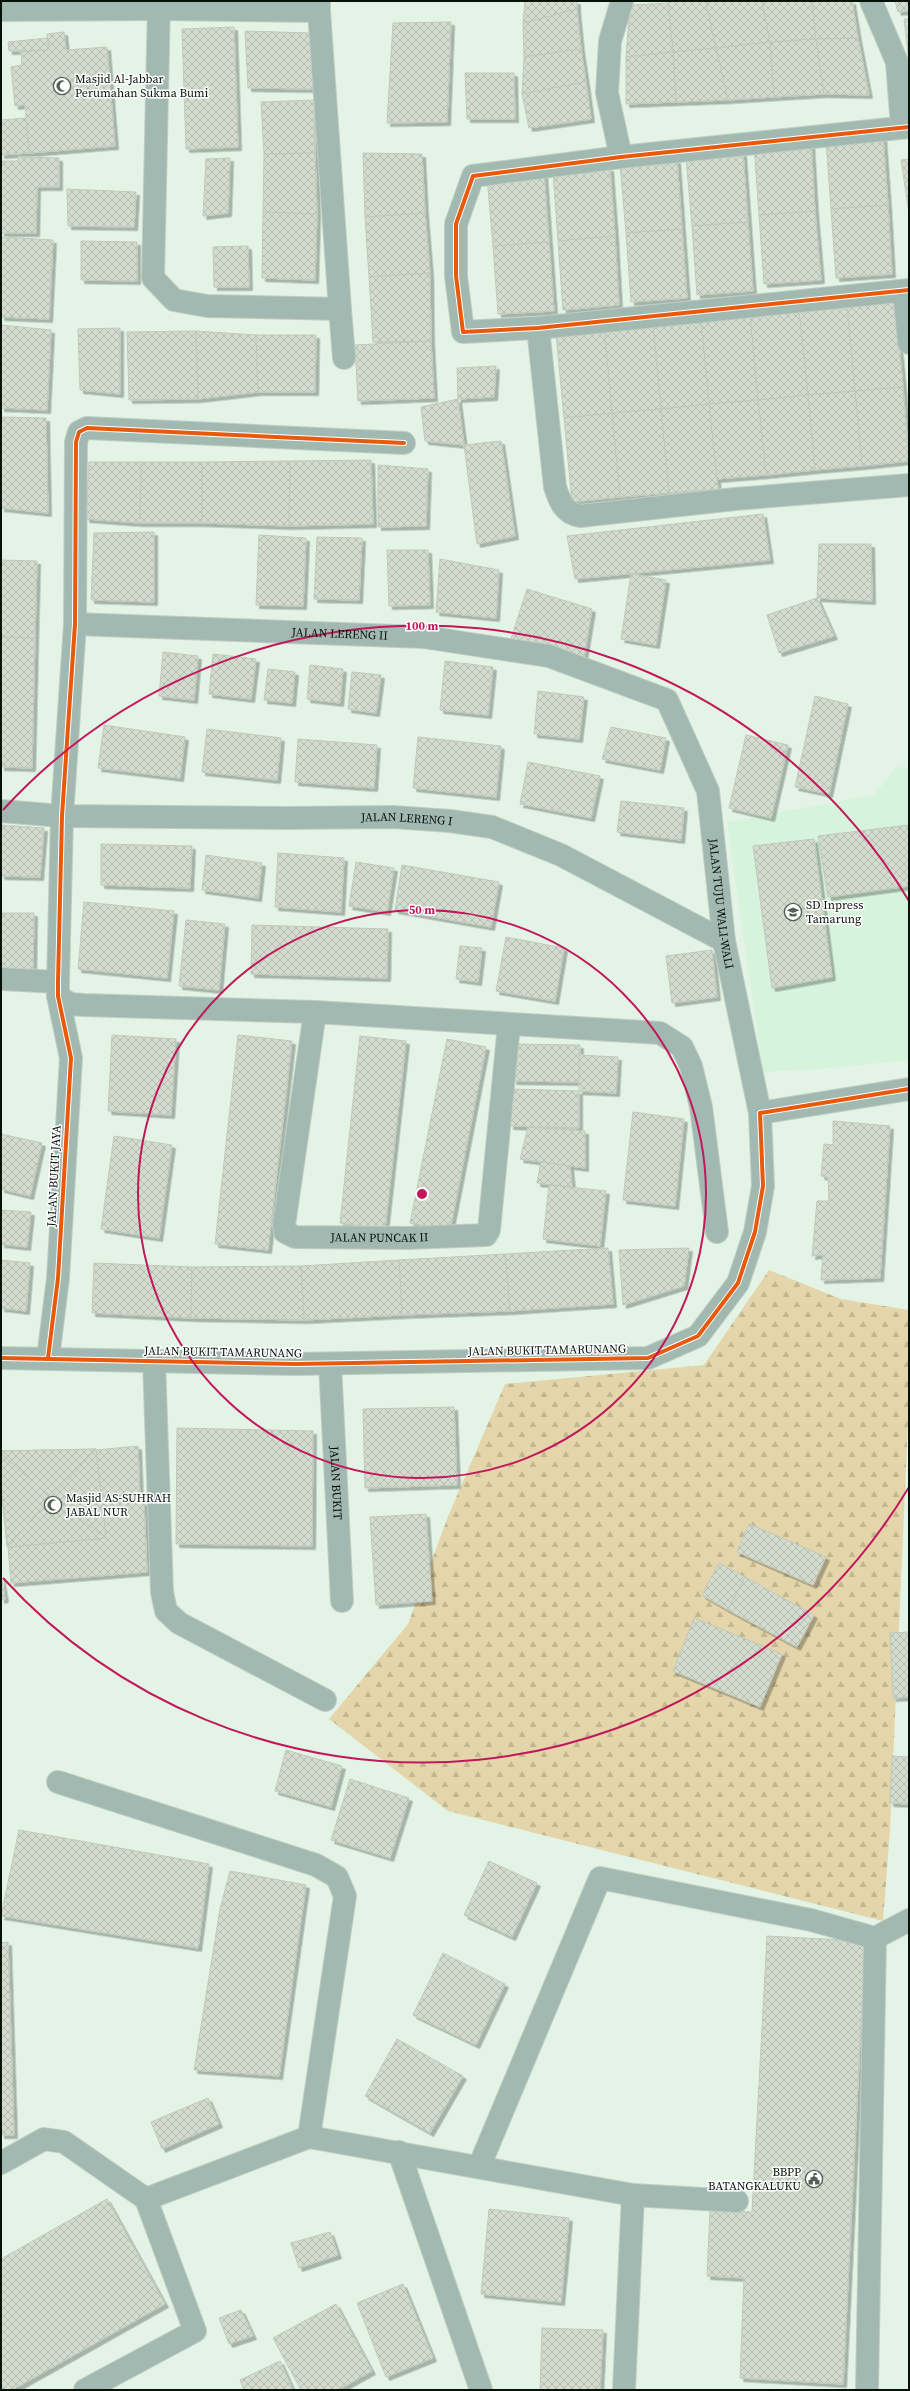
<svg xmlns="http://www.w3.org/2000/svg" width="910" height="2391" font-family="'Source Serif 4',serif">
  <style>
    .built { fill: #d6f3db }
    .forest { fill: url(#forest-firs) }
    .building { fill: url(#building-cross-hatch); stroke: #c0c9bc; filter: url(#shadow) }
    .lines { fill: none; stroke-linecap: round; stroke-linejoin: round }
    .minor-casing { stroke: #c1cec3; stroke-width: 24 }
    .minor { stroke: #a2b9b2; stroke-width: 22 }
    .cycleway-casing { stroke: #fff; stroke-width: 6 }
    .cycleway { stroke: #e8590c; stroke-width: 4 }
    .ring { fill: none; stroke: #c2185b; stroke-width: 2 }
    .labels { text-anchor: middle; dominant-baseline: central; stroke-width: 3; stroke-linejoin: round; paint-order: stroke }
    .poi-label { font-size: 12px; fill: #061108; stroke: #fff; text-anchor: start }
    .street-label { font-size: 12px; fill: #061108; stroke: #fff }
    .centre { fill: #c2185b; stroke: #fff; stroke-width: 2 }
    .ring-label { font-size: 12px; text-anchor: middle; font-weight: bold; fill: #c2185b; stroke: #fff; stroke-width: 3; stroke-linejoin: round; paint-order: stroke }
  </style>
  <defs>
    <pattern id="forest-firs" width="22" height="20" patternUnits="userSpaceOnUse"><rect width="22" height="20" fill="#e4d6aa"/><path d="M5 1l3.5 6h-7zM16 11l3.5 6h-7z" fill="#c2b791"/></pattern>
    <pattern id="building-cross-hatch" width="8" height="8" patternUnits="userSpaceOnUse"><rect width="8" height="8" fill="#d3dccf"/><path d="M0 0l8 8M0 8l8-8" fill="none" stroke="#b4bcb0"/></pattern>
    <filter id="shadow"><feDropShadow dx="3.5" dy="3.5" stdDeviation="0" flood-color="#0004"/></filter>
  </defs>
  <rect width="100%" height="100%" fill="#e3f4e6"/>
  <!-- built -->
  <polygon class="built" points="897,767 909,768 909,1060 820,1069 763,1072 727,822 874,795"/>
  <!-- forest -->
  <polygon class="forest" points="769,1270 841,1299 909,1310 909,1399 890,1830 883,1921 448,1811 329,1719 408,1624 449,1514 505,1384 704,1365"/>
  <!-- building -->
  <g class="building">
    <polygon points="525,1 577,1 577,9 523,23"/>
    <polygon points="674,1 706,1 716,48 673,52 668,3"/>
    <polygon points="706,1 762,1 770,42 716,48"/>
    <polygon points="762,1 812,1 816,39 770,42"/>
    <polygon points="812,1 852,1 858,38 816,39"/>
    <polygon points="895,1 909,1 909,11 898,12"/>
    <polygon points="668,3 673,52 626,57 630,5"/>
    <polygon points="577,9 581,49 524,57 523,23"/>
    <polygon points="904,19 909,19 909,62"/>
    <polygon points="451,22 447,122 387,123 393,23"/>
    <polygon points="234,27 238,147 186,149 182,29"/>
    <polygon points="245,31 311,33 314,89 248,88"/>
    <polygon points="64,32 66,50 107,47 115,146 29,153 25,105 15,106 11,67 22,65 21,52 49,50 47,34"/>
    <polygon points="47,38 49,50 9,51 8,42"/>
    <polygon points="858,38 869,95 824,94 816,39"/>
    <polygon points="816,39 824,94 774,97 770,42"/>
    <polygon points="770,42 774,97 728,100 716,48"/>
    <polygon points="716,48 728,100 676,102 673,52"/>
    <polygon points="581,49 586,82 522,94 524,57"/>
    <polygon points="673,52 676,102 626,104 626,57"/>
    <polygon points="465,73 514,73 515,119 467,119"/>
    <polygon points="586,82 591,119 529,128 522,94"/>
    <polygon points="314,100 315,153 264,154 261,102"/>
    <polygon points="26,118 29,153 1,155 1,120"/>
    <polygon points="883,136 888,205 831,209 826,140"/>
    <polygon points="811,142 815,211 759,215 754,146"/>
    <polygon points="315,153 317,214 263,212 264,154"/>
    <polygon points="363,153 422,154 425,213 365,217"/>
    <polygon points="743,153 748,222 692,226 686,158"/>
    <polygon points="18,157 59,158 59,187 37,187 36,233 1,233 1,161 18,161"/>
    <polygon points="230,158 228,213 203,216 206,159"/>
    <polygon points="909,159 909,213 901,160"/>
    <polygon points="677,160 682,229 626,233 620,164"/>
    <polygon points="610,168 615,236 558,241 553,172"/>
    <polygon points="544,173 549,242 493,246 487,177"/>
    <polygon points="67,189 136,192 134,227 68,226"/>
    <polygon points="888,205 892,274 836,278 831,209"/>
    <polygon points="815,211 821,280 764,284 759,215"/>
    <polygon points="263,212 317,214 315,280 262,278"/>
    <polygon points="425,213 430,273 369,277 365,217"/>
    <polygon points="748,222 753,291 697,295 692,226"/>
    <polygon points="682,229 687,298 631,302 626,233"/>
    <polygon points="615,236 619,305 563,310 558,241"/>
    <polygon points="1,237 53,240 49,319 1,317"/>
    <polygon points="81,241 137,242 137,281 81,280"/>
    <polygon points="549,242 554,311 498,314 493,246"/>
    <polygon points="248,246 249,287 214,287 213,247"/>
    <polygon points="430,273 431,341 373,342 369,277"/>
    <polygon points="895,302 903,387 855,391 847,307"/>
    <polygon points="847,307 855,391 808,395 799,311"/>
    <polygon points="799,311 808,395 758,400 750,316"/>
    <polygon points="750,316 758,400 709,404 701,320"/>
    <polygon points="701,320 709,404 661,409 653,325"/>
    <polygon points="1,325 51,330 47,410 1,408"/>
    <polygon points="653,325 661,409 612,413 604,329"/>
    <polygon points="120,328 120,394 80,390 78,329"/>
    <polygon points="604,329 612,413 564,418 556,334"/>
    <polygon points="196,331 256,335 258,392 198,399"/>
    <polygon points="196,331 198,399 129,400 127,332"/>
    <polygon points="256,335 316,335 315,392 258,392"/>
    <polygon points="431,341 434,398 358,401 355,345"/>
    <polygon points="496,366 494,397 458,399 457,368"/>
    <polygon points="903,387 909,461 862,466 855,391"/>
    <polygon points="855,391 862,466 815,470 808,395"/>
    <polygon points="808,395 815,470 766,475 758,400"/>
    <polygon points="458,399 464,445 425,441 421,407"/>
    <polygon points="758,400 766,475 716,479 709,404"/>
    <polygon points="709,404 718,489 669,493 661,409"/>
    <polygon points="661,409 669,493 620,497 612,413"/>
    <polygon points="612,413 620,497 572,502 564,418"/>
    <polygon points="1,417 46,418 48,513 1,508"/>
    <polygon points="501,441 515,536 477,544 464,445"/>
    <polygon points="371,460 373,524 289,526 290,461"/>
    <polygon points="290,461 289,526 202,523 202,462"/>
    <polygon points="89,462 141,462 140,523 86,519"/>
    <polygon points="141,462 202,462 202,523 140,523"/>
    <polygon points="378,465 428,469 426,526 378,527"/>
    <polygon points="763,514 770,560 575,579 567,536"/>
    <polygon points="154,532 154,602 91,600 94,533"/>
    <polygon points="259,535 306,538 303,606 256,605"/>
    <polygon points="317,537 362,538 359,600 314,599"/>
    <polygon points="819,544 871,544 872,601 817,598"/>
    <polygon points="387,550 428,550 430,605 389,606"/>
    <polygon points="440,559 499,570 496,618 436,612"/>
    <polygon points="1,560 37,561 35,638 1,637"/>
    <polygon points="631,574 666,580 656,645 621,639"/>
    <polygon points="527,589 592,609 583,663 509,645"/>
    <polygon points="817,598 834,636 779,653 767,615"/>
    <polygon points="1,637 35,638 32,768 1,767"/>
    <polygon points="163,652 198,656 194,700 159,696"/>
    <polygon points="213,654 256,659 251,699 209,694"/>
    <polygon points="445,661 493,667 488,715 440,710"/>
    <polygon points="310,665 343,669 340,703 307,699"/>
    <polygon points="268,669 295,672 292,703 264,700"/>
    <polygon points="352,672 381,675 376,713 348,709"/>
    <polygon points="538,691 584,697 579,739 534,734"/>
    <polygon points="815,696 848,704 829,794 795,787"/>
    <polygon points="104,725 185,737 180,778 98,768"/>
    <polygon points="611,727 666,738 660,770 602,759"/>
    <polygon points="207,729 281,738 277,780 202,772"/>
    <polygon points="746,735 788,745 771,818 729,808"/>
    <polygon points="418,737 501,746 496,797 413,788"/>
    <polygon points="298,739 377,745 374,788 295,782"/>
    <polygon points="528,762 600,776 591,818 520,804"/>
    <polygon points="621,801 684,808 681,840 617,832"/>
    <polygon points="1,825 44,828 40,877 1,876"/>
    <polygon points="909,825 909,886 828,897 818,836"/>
    <polygon points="814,839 832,977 772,988 753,846"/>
    <polygon points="101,844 192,846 190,888 101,885"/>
    <polygon points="278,853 344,858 341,912 275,907"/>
    <polygon points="206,855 262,863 258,898 202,890"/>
    <polygon points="356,862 394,868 387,912 349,906"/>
    <polygon points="402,865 499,882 491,927 395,910"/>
    <polygon points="84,902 174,911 167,978 78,969"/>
    <polygon points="1,913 34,913 33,970 1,970"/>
    <polygon points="186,920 225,924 219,990 179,986"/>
    <polygon points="252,925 388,929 387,978 251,974"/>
    <polygon points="506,937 564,948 555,1001 496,991"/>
    <polygon points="460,946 482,948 478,982 456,979"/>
    <polygon points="712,950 717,997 672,1003 666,956"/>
    <polygon points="112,1035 176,1039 171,1115 108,1111"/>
    <polygon points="238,1035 292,1041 268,1250 215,1244"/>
    <polygon points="360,1036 406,1041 385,1229 340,1223"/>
    <polygon points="447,1039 486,1047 450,1230 410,1223"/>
    <polygon points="515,1044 580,1045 579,1082 513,1081"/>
    <polygon points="579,1055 618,1057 616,1093 579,1091"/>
    <polygon points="513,1089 579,1091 579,1128 510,1126"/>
    <polygon points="633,1112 684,1119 675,1206 623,1200"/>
    <polygon points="833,1121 890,1126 880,1278 821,1280 823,1255 812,1256 817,1201 829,1201 828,1177 821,1176 824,1144 833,1145"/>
    <polygon points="528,1127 585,1131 585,1168 520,1159"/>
    <polygon points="1,1134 42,1143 30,1196 1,1189"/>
    <polygon points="114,1136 172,1145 159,1238 101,1229"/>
    <polygon points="541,1162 570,1166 572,1187 537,1183"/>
    <polygon points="549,1185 606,1191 600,1246 543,1239"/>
    <polygon points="1,1210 31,1212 27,1247 1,1244"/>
    <polygon points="608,1248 613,1304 510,1311 505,1254"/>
    <polygon points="689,1248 684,1286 623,1305 619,1250"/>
    <polygon points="505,1254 510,1311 402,1315 399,1260"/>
    <polygon points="1,1260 30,1263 26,1311 1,1308"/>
    <polygon points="399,1260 402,1315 304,1320 301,1266"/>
    <polygon points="94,1263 192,1267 191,1318 92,1313"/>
    <polygon points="301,1266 304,1320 191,1318 192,1267"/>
    <polygon points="454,1407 457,1485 365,1488 363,1409"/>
    <polygon points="177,1428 313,1431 312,1546 176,1544"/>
    <polygon points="138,1446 140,1500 144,1503 147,1572 11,1583 8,1547 106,1538 96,1450"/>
    <polygon points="96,1449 106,1538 7,1547 1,1488 1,1451"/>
    <polygon points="96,1449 51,1497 1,1454 1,1451"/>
    <polygon points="1,1454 51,1497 8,1547 1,1488"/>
    <polygon points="51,1497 106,1538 8,1547"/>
    <polygon points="426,1514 432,1601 376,1605 370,1517"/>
    <polygon points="749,1524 826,1557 813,1585 737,1552"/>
    <polygon points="719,1563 745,1577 728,1610 702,1595"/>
    <polygon points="1,1575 5,1599 1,1600"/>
    <polygon points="745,1577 814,1615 797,1647 728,1610"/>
    <polygon points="694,1618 782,1654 760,1707 673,1671"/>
    <polygon points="909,1632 909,1697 893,1698 890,1633"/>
    <polygon points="286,1750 342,1766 331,1807 275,1791"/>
    <polygon points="892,1756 909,1757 909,1804 890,1803"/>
    <polygon points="350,1779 409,1798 390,1858 331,1840"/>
    <polygon points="19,1830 209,1864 198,1948 1,1916"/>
    <polygon points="489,1861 537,1883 512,1937 464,1915"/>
    <polygon points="230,1871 306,1885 279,2076 194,2070 220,1909"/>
    <polygon points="767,1936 865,1941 843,2384 740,2378 744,2278 707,2276 710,2210 752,2212"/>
    <polygon points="8,1942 14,2135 1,2135 1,1943"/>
    <polygon points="443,1953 505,1984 476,2045 413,2015"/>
    <polygon points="397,2039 463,2076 430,2133 365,2096"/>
    <polygon points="208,2098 219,2124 162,2149 151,2122"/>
    <polygon points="107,2199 165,2304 12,2390 1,2390 1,2259"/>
    <polygon points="489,2209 569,2218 561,2302 481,2294"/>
    <polygon points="330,2232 338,2255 299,2268 291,2243"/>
    <polygon points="403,2284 433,2358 386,2377 357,2303"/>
    <polygon points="336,2304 372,2371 338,2390 301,2390 273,2338"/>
    <polygon points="241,2310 253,2336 229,2344 219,2318"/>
    <polygon points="542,2328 603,2330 600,2390 540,2390"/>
    <polygon points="280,2361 293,2390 244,2390 240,2380"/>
  </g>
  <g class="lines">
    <defs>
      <g id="minor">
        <polyline points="159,1 153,278 174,300 207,306 340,309 319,11"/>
        <polyline points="871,1 897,62 902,127"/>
        <polyline points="1,10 159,9 319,11 319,1"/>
        <polyline points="909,127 621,157 473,176 456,224 456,276 463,332 538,328 909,290"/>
        <polyline points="621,157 607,93 610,41 622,1"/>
        <polyline points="904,291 909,343"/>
        <polyline points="340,309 344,358"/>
        <path d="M538,328L555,487C560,502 564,513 580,516L735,499L909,485"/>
        <path id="s1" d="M75,624L424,637L549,656L667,700L708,791L724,941L760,1113"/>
        <path id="s2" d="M1,811L62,816L286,818L393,817L450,821L492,827L561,855L724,941"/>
        <polyline points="1,979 58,982"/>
        <polyline points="58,996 70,1004 84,1005 315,1012 660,1033 682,1047 691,1066 701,1107 717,1232"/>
        <path id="s3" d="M315,1012L284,1225L285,1232L295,1237L407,1238L486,1235L489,1230L509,1025"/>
        <polyline points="1,1358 296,1364 648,1358 698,1336 738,1283 755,1232 763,1186 760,1113 909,1089"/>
        <polyline points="48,1358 58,1278 71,1058 58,996 58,982 62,816 75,624 76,442 79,432 87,428 404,443"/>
        <polyline points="154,1361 162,1592 166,1611 179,1623 325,1700"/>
        <path id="s4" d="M330,1364L342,1601"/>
        <polyline points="58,1782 316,1865 337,1877 345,1896 309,2137"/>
        <polyline points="399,2152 481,2390"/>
        <polyline points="1,2163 44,2139 64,2142 146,2199 195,2331 85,2390"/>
        <polyline points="479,2167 600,1878 811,1920 875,1938 909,1920"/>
        <polyline points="146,2199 309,2137 633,2195 737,2201"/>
        <polyline points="624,2390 633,2195"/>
        <polyline points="867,2390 875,1938"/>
      </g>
    </defs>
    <!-- minor casing -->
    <use href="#minor" class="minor-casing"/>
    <!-- minor -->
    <use href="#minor" class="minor"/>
    <defs>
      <g id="cycleway">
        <polyline points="909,127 621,157 473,176 456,224 456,276 463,332 538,328 909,290"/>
        <polyline points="1,1358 296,1364 648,1358 698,1336 738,1283 755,1232 763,1186 760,1113 909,1089"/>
        <polyline points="48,1358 58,1278 71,1058 58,996 58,982 62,816 75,624 76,442 79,432 87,428 404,443"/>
      </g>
    </defs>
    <!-- cycleway casing -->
    <use href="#cycleway" class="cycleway-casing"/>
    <!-- cycleway -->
    <use href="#cycleway" class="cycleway"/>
  </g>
  <!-- distance rings -->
  <g class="ring">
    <circle cx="422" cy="1194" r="284"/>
    <path d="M909 1487A568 568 0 0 1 3 1578M3 810A568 568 0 0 1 909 901"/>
  </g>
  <!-- icons -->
  <defs>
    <symbol id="mosque-ring" viewBox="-11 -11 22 22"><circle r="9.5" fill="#fff" stroke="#536056" stroke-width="1.5"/><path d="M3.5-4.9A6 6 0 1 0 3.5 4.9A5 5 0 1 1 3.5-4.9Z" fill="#536056"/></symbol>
    <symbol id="school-ring" viewBox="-11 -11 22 22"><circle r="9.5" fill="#fff" stroke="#536056" stroke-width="1.5"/><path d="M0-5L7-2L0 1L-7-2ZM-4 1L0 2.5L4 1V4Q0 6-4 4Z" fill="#536056"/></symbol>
    <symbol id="civic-ring" viewBox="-11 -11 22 22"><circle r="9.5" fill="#fff" stroke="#536056" stroke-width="1.5"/><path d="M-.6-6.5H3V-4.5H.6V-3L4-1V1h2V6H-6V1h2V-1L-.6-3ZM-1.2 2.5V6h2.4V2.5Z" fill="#536056"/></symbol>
  </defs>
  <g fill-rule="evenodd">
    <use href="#mosque-ring" x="52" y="76" width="20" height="20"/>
    <use href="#school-ring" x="783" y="902" width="20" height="20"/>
    <use href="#mosque-ring" x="43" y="1495" width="20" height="20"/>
    <use href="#civic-ring" x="804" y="2169" width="20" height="20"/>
  </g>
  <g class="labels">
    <!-- poi labels -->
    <g class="poi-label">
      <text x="75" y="79">Masjid Al-Jabbar<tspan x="75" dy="14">Perumahan Sukma Bumi</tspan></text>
      <text x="806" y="905">SD Inpress<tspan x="806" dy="14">Tamarung</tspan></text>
      <text x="66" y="1498">Masjid AS-SUHRAH<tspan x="66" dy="14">JABAL NUR</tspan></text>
      <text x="801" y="2172" text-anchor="end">BBPP<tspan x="801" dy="14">BATANGKALUKU</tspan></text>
    </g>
    <!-- street labels -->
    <g class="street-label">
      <text stroke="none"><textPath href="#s1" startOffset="265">JALAN LERENG II</textPath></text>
      <text stroke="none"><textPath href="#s2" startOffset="406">JALAN LERENG I</textPath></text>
      <text stroke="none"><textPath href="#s1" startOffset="815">JALAN TUJU WALI-WALI</textPath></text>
      <text transform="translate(54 1176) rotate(-87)">JALAN BUKIT JAYA</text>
      <text stroke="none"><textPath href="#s3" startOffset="318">JALAN PUNCAK II</textPath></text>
      <text transform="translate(547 1350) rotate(-1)">JALAN BUKIT TAMARUNANG</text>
      <text transform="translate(223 1352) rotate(1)">JALAN BUKIT TAMARUNANG</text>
      <text stroke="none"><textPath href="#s4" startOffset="119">JALAN BUKIT</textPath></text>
    </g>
  </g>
  <circle cx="422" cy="1194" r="6" class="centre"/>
  <g class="ring-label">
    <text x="422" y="630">100 m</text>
    <text x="422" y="914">50 m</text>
  </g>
  <!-- border -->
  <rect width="910" height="2391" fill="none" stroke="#061108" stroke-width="4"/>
</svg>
